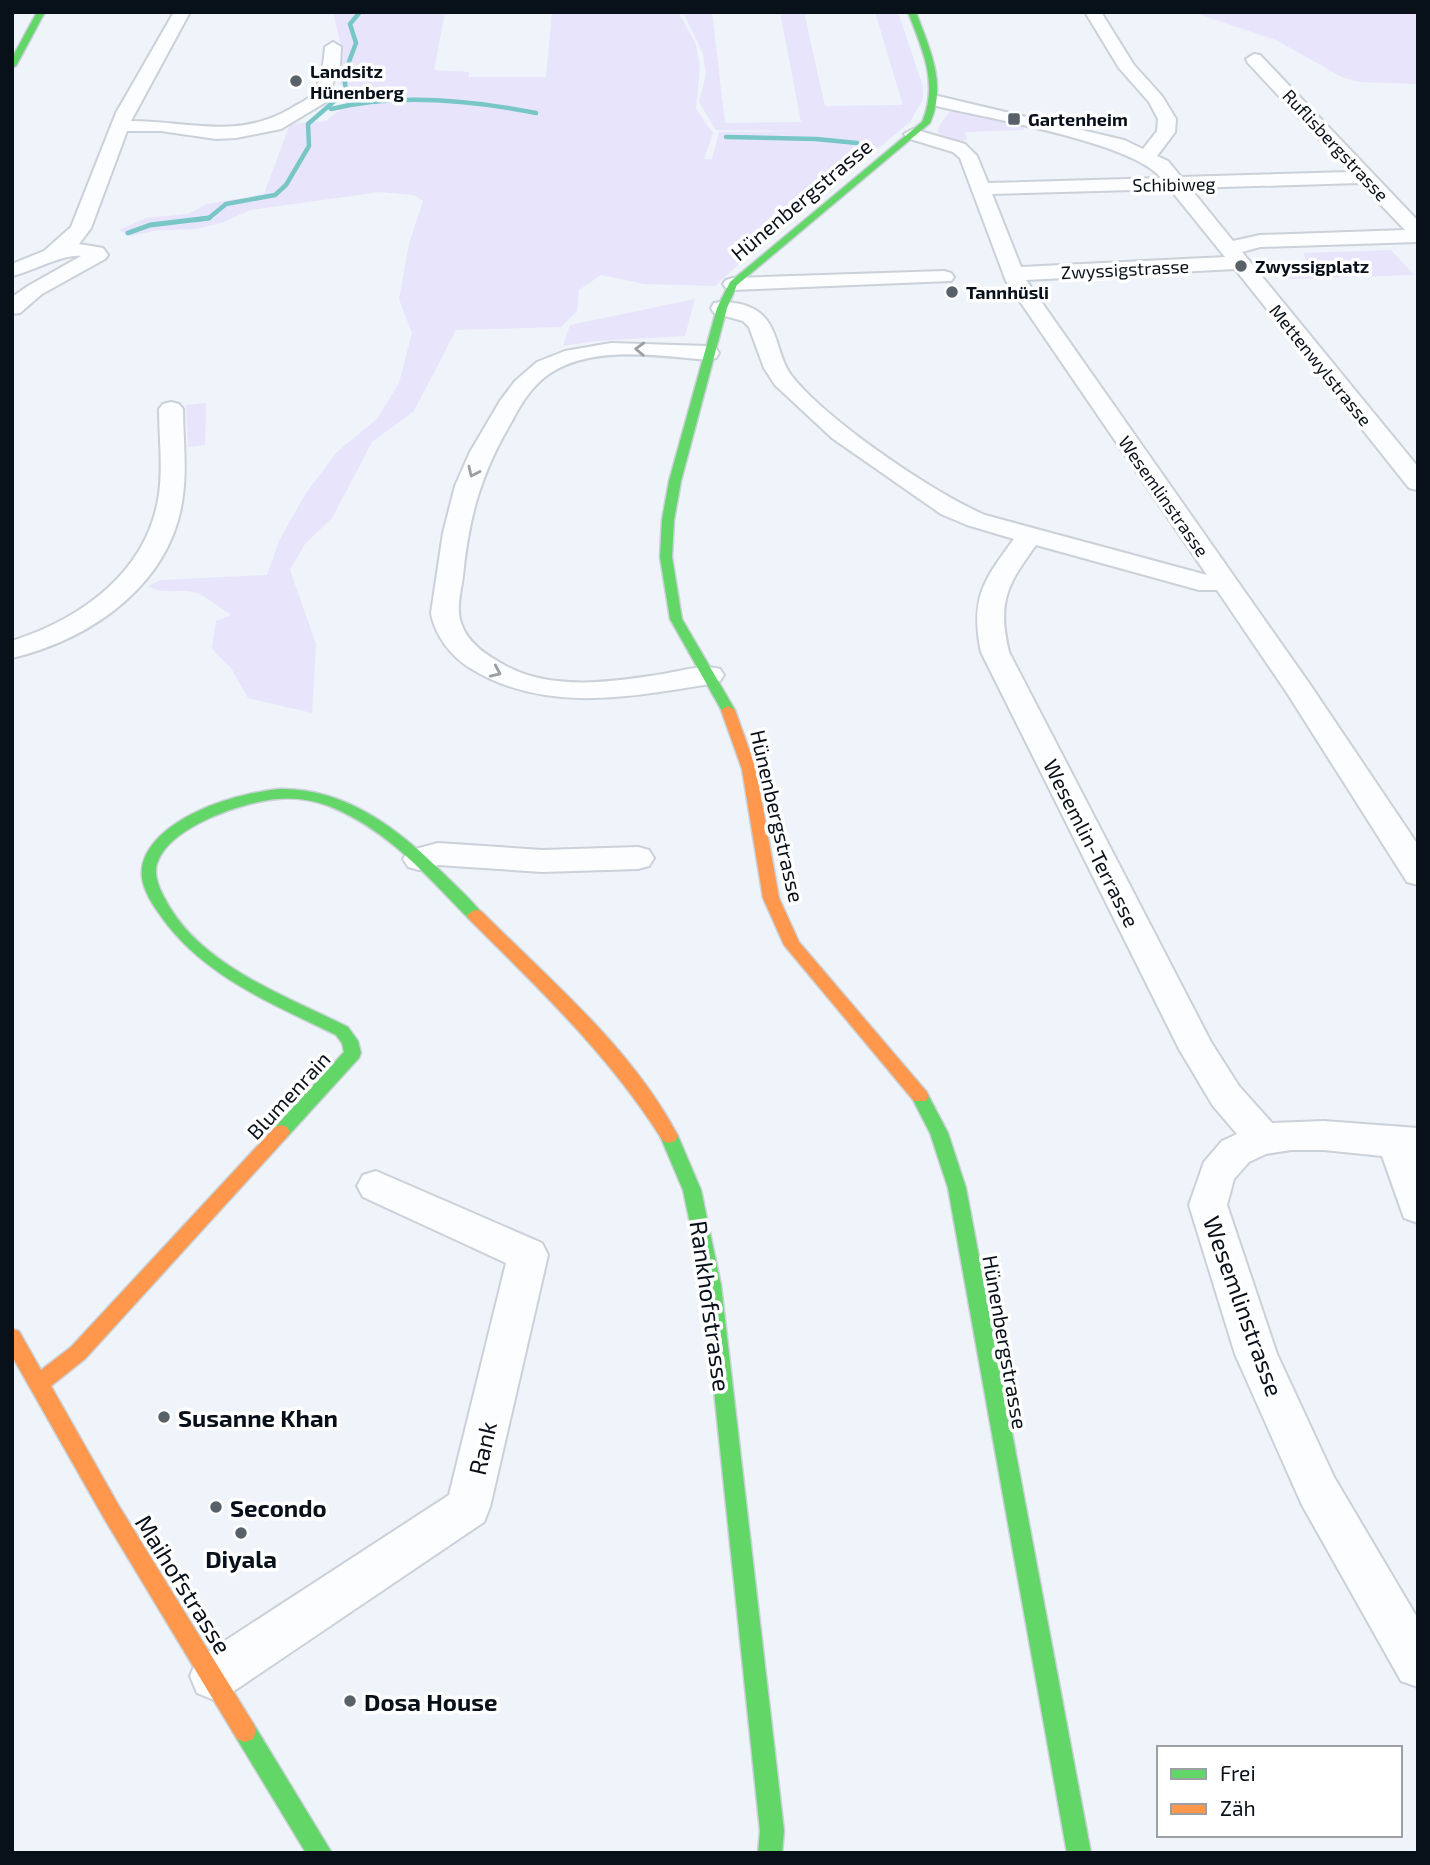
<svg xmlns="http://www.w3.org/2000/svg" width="1430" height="1865" font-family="'Exo 2',sans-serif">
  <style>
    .green { fill: #e8e4fb }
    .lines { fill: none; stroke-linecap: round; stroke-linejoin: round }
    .stream-far1 { stroke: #79c6c7; stroke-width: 4.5 }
    .stream { stroke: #79c6c7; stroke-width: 5 }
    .street-casing { stroke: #cad1d8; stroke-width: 4 }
    .fast-casing { stroke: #cad1d8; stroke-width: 3 }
    .slow-casing { stroke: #cad1d8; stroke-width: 3 }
    .street { fill: #fcfdfe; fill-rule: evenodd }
    .fast { fill: #63d668; fill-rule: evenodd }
    .slow { fill: #ff974d; fill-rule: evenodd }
    .oneway { stroke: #9a9fa3 }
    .poi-dot { fill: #586068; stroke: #fff; stroke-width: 2.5 }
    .labels { text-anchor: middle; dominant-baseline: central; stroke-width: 7; stroke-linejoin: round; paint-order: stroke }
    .far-poi-label { font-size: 18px; font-weight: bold; fill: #08111a; stroke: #fff; text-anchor: start }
    .far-street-label { font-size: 18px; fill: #08111a; stroke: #fff }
    .street-label { font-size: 21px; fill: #08111a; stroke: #fff }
    .near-street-label { font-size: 24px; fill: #08111a; stroke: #fff }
    .near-poi-label { font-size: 24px; font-weight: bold; fill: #08111a; stroke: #fff; text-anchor: start }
  </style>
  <rect width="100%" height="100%" fill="#eef4f9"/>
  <!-- green -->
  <g class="green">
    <path d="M333,12H445L434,70L469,72V77H546L552,12H678L695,42L700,65L696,109L713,133L704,159H712L719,132L801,131L716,130L699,102L706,75L703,53L683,12H712L725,123L801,122L780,12H804L825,106L903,105L875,12H898L923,87V99L910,122L759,246L715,286L644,284L601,275L579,290L577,311L561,327L456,330L414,411L372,442L332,518L305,544L290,570L316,644L312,713L248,698L231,668L212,649L216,621L230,616L229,613C219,608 209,598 199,594C183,587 163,596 148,586L161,580L267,575L279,541L306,493L337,452L377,419L399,383L412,333L399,299L409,244L423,201L414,195L380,192L250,210L224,222L197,229L153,231L131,236L119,230L146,218L188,214L207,204L264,194L290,124L326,121L345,106L346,93L339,82L342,50Z"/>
    <polygon points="1192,12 1418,12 1418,84 1359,82 1342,77 1276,40"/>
    <polygon points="951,110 1023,127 1024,130 965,132 967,139 962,143 938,133 939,126"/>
    <polygon points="1391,250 1414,275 1288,279 1287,274 1291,270 1306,267 1304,253"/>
    <polygon points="695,299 685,336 596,341 563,346 570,325"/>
    <polygon points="206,403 205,445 188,447 186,405"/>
  </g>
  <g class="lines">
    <!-- stream-far1 -->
    <g class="stream-far1">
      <path d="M331,109C396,93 471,100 536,113"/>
      <polyline points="726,137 816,139 857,143"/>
      <polyline points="195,220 209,218 226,204 275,195 286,185 309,146 308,124 346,91 344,75 356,43 350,24 360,12"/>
    </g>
    <!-- stream -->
    <polyline class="stream" points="128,233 150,225 209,218"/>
    <defs>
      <g id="street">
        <path d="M174,12H190L131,121C189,121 236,140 290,109C296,105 308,100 313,94C321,82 324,61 325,47L333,42L341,47L340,64L326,102L281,129L236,138L216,139L161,131H127L91,228L79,244L103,248L108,255L105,259L42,294L20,313L12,314V297L28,286L81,256C62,254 34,271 12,276V264L44,251L71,227L116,113Z"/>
        <path d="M1085,12H1101L1134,65L1162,96L1176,119L1175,132L1157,156L1168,161L1181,177L1350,172L1248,63L1246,59L1254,54L1260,55L1418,221V242L1260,247L1242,252L1418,467V490L1409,488L1235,269L1026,280L1311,686L1418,845V885L1407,882L1287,693L1217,590H1199L1036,545C1007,585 997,602 1009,652L1211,1042L1239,1086L1272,1123L1324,1121L1418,1128V1223L1404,1218L1382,1156L1324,1150H1291L1266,1154L1249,1162L1234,1179L1227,1205L1277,1354L1334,1477L1418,1619V1687L1401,1681L1302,1505L1235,1354L1189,1205L1204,1162L1222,1141L1237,1134L1213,1106L1179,1049L981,652C970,599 983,581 1014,539L967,525L941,514L832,438L775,385L764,368L749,327L743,321L714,313L711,308L714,303C728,300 749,304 760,313C779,329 777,356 791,375C826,420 932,492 985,515L1207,575L1006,281L960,158L953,152L907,138L904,134L913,129L965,144L977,156L988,183L1161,178C1133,142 981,117 932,105L929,101L938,96L1124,140L1143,149L1157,131L1158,119L1149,102L1119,68ZM1360,183L1405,230L1260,235L1233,241L1190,188ZM1170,189L1225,257L1021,267L992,194Z"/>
        <polygon points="944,271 951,273 954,277 951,281 733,290 726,288 723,284 726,280 733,278"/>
        <path d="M611,343L708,346L716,348L719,353L716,358L708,360C659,356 596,345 552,372C533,384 522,402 512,421C481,473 469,516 463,576C461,591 456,609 461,623C468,644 488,656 506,666C552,691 613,682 663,674C681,671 702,664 720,669L724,675L720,681L710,684C630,697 544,714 470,668C451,656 435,636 431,613L443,533L455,486L470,452L500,401L515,381L537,362L565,351Z"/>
        <path d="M171,402L179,404L183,409C183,437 187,466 183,495C173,583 92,639 12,658V641C81,619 148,572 159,494C163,466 159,437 159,409L163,404Z"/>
        <polygon points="438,843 542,850 638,847 649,850 654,858 649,866 638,869 542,872 438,865 419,870 408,867 403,859 408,851"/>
        <polygon points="376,1171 542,1243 548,1255 490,1507 484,1522 231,1693 214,1700 197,1693 190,1676 197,1659 449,1495 506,1263 363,1197 357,1186 363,1175"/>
      </g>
      <g id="fast">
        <polygon points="37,12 45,12 16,66 12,68 12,58"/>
        <path d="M908,12H916C930,50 947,84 930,123L737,285L727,308L681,481L674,520L672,557L682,619L735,710L733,713H723L670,619L660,557L662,520L669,481L717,308L730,282L922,122C939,83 922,49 908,12Z"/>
        <path d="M278,789C346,787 400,830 446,876C458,888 473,901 483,915L481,919H469C427,876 387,829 329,806C313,800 294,797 277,799C243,802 172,826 158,861C153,872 158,886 164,897C198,965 284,995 348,1027L358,1041L361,1053L359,1058L287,1137L281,1139L275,1137L272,1132L275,1127L344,1052L342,1043L336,1035C271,1003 200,975 158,912C138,884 134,862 160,836C190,808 238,794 278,789Z"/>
        <polygon points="920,1089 926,1091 948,1133 966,1188 1091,1853 1067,1853 948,1188 930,1133 911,1096 914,1091"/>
        <polygon points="669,1129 675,1131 678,1136 701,1190 721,1285 784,1831 782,1853 758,1853 760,1831 703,1285 683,1190 660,1136 663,1131"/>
        <polygon points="245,1720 253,1723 332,1853 306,1853 237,1739 234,1731 237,1723"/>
      </g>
      <g id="slow">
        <polygon points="728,706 735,710 756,769 779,898 799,942 926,1091 929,1096 926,1101 914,1101 784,945 763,898 742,769 721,710"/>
        <path d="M475,910L481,911C550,980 632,1048 678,1136L675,1141L669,1143L663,1141C610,1056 539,989 469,919L467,915Z"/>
        <polygon points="281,1125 287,1127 290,1132 287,1137 85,1359 51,1386 119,1506 253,1723 256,1731 253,1739 245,1742 237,1739 105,1520 12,1356 12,1329 19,1331 41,1370 71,1347 275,1127"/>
      </g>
    </defs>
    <!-- street casing -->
    <use href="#street" class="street-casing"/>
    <!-- fast casing -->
    <use href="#fast" class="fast-casing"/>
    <!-- slow casing -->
    <use href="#slow" class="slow-casing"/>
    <!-- street -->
    <use href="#street" class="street"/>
    <!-- fast -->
    <use href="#fast" class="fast"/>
    <!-- slow -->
    <use href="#slow" class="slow"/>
  </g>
  <!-- one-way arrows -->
  <defs><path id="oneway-chevron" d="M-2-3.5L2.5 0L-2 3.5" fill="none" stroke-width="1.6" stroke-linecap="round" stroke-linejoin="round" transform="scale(1.75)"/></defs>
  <g class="oneway">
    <use href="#oneway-chevron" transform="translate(640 349) rotate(-178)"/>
    <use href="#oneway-chevron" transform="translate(473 472) rotate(115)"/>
    <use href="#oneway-chevron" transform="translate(496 672) rotate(24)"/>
  </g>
  <!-- markers -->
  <g class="poi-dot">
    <circle cx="296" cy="81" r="7"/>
    <rect x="1007" y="112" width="14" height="14" rx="3.5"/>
    <circle cx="1241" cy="266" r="7"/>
    <circle cx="952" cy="292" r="7"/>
    <circle cx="164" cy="1417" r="7"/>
    <circle cx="216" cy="1507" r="7"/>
    <circle cx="241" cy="1533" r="7"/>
    <circle cx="350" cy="1701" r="7"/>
  </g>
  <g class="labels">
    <!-- far-poi labels -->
    <g class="far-poi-label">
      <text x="310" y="71">Landsitz<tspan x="310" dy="21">Hünenberg</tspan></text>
      <text x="1028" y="119">Gartenheim</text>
      <text x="1255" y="266">Zwyssigplatz</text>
      <text x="966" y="292">Tannhüsli</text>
    </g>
    <!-- far-street labels -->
    <g class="far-street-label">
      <text transform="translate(1336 145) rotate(47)">Ruflisbergstrasse</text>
      <text transform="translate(1174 184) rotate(-1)">Schibiweg</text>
      <text transform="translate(1125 269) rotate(-3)">Zwyssigstrasse</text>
      <text transform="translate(1321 365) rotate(51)">Mettenwylstrasse</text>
      <text transform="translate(1164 496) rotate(55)">Wesemlinstrasse</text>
    </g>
    <!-- street labels -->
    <g class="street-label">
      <text transform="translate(801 199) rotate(-40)">Hünenbergstrasse</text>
      <text transform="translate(778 816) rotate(77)">Hünenbergstrasse</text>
      <text transform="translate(1092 843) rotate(63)">Wesemlin-Terrasse</text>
      <text transform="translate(288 1095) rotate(-47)">Blumenrain</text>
      <text transform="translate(1006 1342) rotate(80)">Hünenbergstrasse</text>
    </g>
    <!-- near-street labels -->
    <g class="near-street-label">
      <text transform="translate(711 1306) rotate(82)">Rankhofstrasse</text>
      <text transform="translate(1244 1306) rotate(70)">Wesemlinstrasse</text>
      <text transform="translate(482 1448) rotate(-77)">Rank</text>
      <text transform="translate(184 1584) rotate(58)">Maihofstrasse</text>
    </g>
    <!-- near-poi labels -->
    <g class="near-poi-label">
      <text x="178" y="1417">Susanne Khan</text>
      <text x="230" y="1507">Secondo</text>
      <text x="241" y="1558" text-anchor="middle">Diyala</text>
      <text x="364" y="1701">Dosa House</text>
    </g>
  </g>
  <!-- border -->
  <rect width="1430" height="1865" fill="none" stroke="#08111a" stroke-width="28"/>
  <!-- legend -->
  <rect x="1157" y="1746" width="245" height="91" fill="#ffffff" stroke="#9ca0a3" stroke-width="2"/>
  <rect x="1171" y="1769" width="35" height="10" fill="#63d668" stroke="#9ca0a3" stroke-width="2"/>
  <text x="1220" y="1781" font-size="21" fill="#08111a">Frei</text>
  <rect x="1171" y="1804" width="35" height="10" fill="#ff974d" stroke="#9ca0a3" stroke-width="2"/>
  <text x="1220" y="1816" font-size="21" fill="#08111a">Zäh</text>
</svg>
